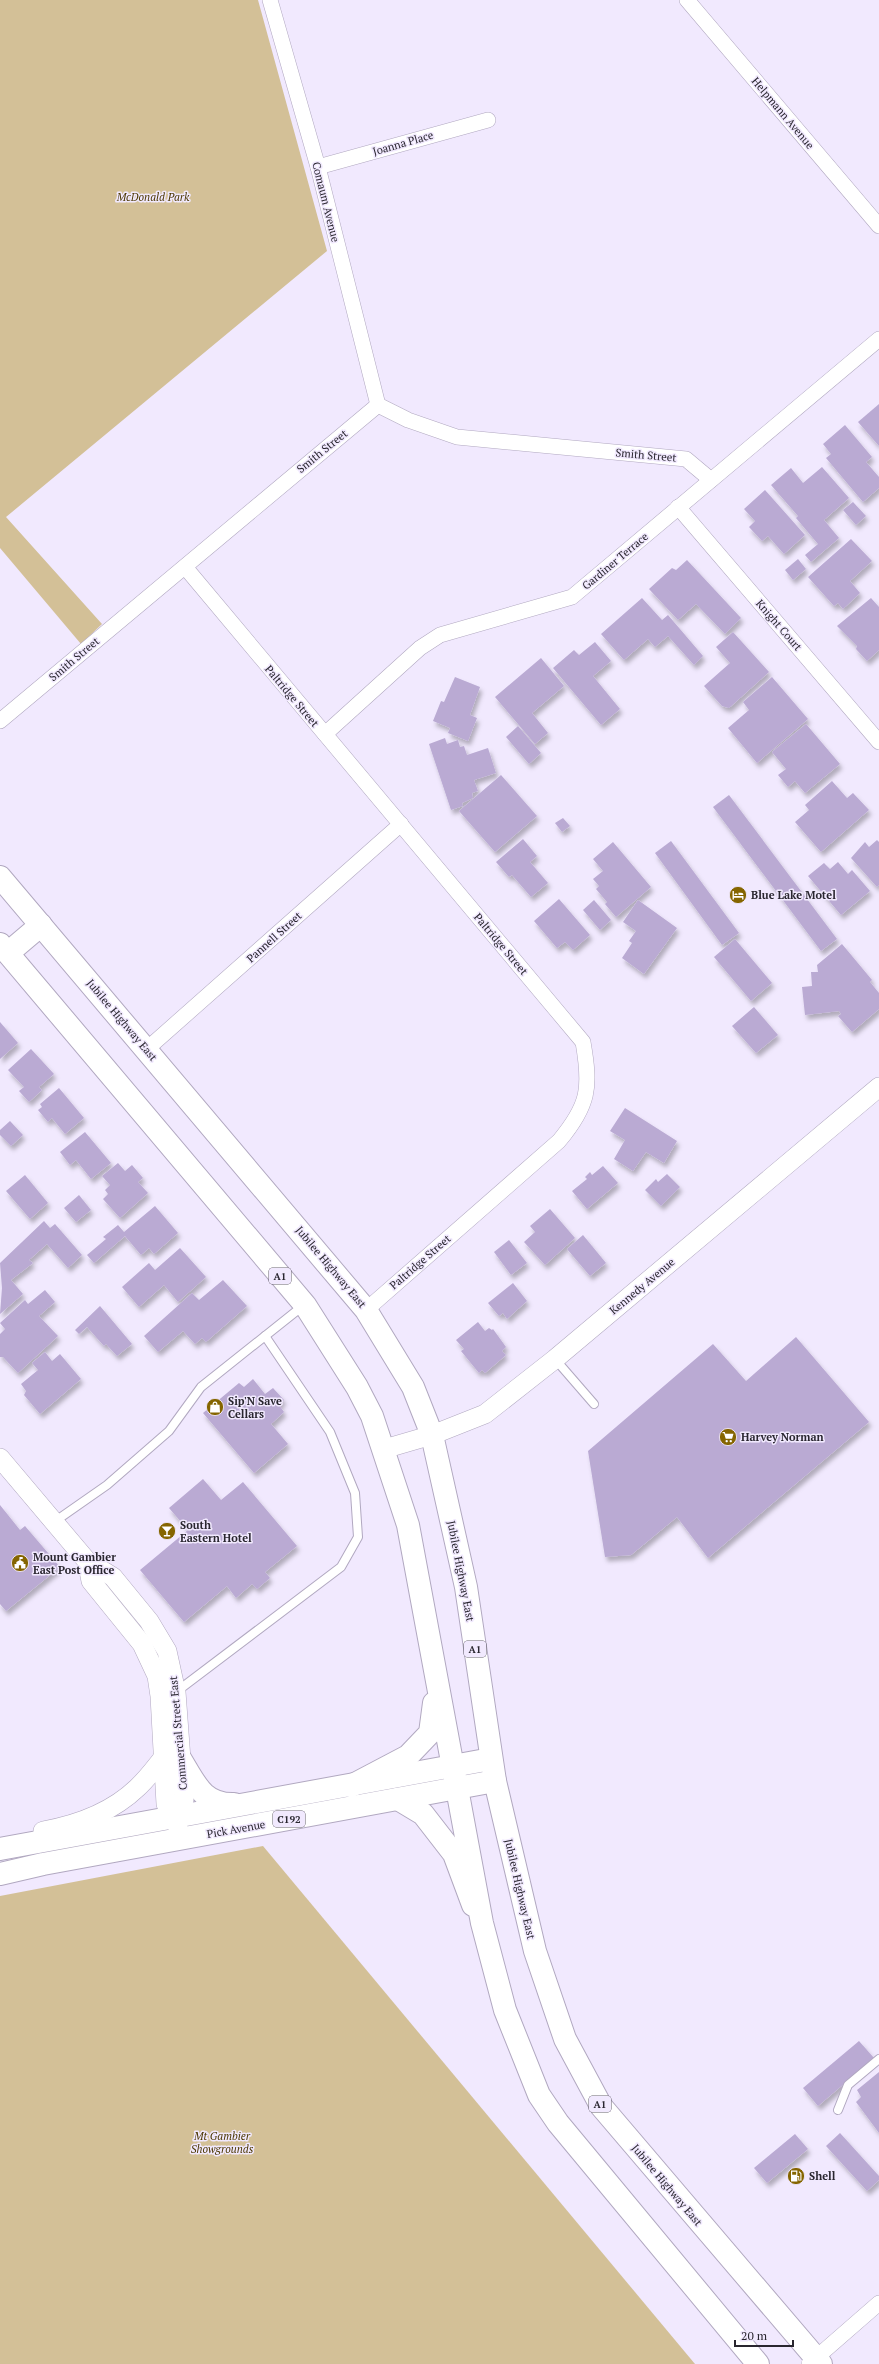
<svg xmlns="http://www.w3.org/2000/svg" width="879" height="2364" font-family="'PT Serif',serif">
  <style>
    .green { fill: #d3c097 }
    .building { fill: #baaad3; filter: url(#shadow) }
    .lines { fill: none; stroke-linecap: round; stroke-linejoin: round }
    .service-casing { stroke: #b1a8c0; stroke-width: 10 }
    .minor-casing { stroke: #b1a8c0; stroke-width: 16 }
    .tertiary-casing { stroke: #b1a8c0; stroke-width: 20 }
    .primary-casing { stroke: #b1a8c0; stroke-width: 24 }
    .trunk-casing { stroke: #b1a8c0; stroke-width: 24 }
    .service { stroke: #fff; stroke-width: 8 }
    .minor { stroke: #fff; stroke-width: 15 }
    .tertiary { stroke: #fff; stroke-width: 19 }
    .primary { stroke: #fff; stroke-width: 22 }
    .trunk { stroke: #fff; stroke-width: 22 }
    .labels { text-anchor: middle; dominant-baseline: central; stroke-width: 3; stroke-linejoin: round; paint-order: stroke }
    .shield { fill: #f1e9fe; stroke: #65606d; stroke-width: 1 }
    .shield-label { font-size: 10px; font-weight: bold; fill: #29262f }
    .street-label { font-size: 11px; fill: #29262f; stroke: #f1e9fe }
    .park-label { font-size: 11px; font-style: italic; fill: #4b3700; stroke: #f1e9fe }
    .poi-label { font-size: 11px; font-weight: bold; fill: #29262f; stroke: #f1e9fe; text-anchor: start }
  </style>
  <defs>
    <filter id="shadow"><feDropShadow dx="2.5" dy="4.5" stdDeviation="2" flood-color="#0004"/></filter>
  </defs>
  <rect width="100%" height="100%" fill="#f1e9fe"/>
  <!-- green -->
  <g class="green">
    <polygon points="0,0 258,0 327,251 6,517 102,624 81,644 0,548"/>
    <polygon points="263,1846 695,2364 0,2364 0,1896"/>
  </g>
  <!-- building -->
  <g class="building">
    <polygon points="879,404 879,446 858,422"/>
    <polygon points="845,425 872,457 866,462 879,477 879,488 863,502 826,458 831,454 823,444"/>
    <polygon points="822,467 849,498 824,520 839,538 811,562 805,555 818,544 796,518 798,516 771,485 791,468 803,483"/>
    <polygon points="765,490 805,535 784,554 768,536 762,541 749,527 755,521 744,509"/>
    <polygon points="853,502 866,516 856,525 843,510"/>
    <polygon points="851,539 872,561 850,581 860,593 843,609 838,603 834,606 808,577"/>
    <polygon points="798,559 806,569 793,580 785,570"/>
    <polygon points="687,560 741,618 725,634 696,604 678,620 649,589 672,568 676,570"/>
    <polygon points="642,598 662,620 668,615 703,656 694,665 668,636 655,647 648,639 624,660 601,634"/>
    <polygon points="871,598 879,607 879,650 867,661 856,649 857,646 837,626"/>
    <polygon points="733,632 769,672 729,708 722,706 704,686 730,663 716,647"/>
    <polygon points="595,642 611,661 593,676 620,709 601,725 553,668 574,650 579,655"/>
    <polygon points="541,658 564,686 532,713 548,733 535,744 495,697"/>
    <polygon points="455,677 480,687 470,715 477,718 468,741 448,733 450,728 433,721 441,701 444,702"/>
    <polygon points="772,677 808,719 757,763 728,728 749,710 743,702"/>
    <polygon points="806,724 840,764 805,793 795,781 788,787 778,775 786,769 772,752"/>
    <polygon points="518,726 541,753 529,764 506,737"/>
    <polygon points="445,738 447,744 458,740 460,747 464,746 467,755 488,748 496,773 474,780 478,791 472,793 473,798 462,803 463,806 451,810 429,744"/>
    <polygon points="501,775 537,816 495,852 459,811"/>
    <polygon points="832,781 847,798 853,793 869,810 821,852 795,822 809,810 805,805"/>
    <polygon points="729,795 837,939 821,951 713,807"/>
    <polygon points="563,818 570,826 562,832 555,823"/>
    <polygon points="523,839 537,856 530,862 548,883 531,897 512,875 509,877 496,862"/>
    <polygon points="877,840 879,842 879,885 877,887 851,858 865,842 869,847"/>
    <polygon points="671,841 739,933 722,945 655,853"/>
    <polygon points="613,842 651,887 616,917 605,904 607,902 596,889 599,886 593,879 603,871 593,859"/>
    <polygon points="838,862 848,874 852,870 870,891 841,915 808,876 824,863 830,869"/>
    <polygon points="559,899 590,935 573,950 565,942 557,948 534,921"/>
    <polygon points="594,900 611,920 600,930 583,910"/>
    <polygon points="638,900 677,928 644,974 622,958 632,943 629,941 636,931 623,922"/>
    <polygon points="735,939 772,983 751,1001 714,957"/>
    <polygon points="842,944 872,980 870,982 879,993 879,1009 852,1032 838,1016 841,1014 839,1011 805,1015 802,987 812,986 811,972 818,972 817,965"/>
    <polygon points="754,1007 778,1035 756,1053 732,1026"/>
    <polygon points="0,1022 18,1043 0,1059"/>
    <polygon points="31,1049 54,1074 39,1087 42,1090 29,1102 19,1091 24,1087 8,1070"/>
    <polygon points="59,1088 84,1118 65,1134 52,1118 48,1122 38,1110 42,1107 40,1104"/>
    <polygon points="625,1108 677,1141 664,1163 646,1152 633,1171 614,1159 625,1140 610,1131"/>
    <polygon points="10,1121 23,1135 11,1146 0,1135 0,1130"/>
    <polygon points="85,1132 111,1163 91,1179 76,1160 70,1165 60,1152"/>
    <polygon points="118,1163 125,1171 132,1165 143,1178 138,1182 148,1193 120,1218 103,1199 108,1194 105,1190 110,1185 102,1176"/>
    <polygon points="603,1166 618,1183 587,1209 572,1191 587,1179 585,1177 590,1172 592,1175"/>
    <polygon points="667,1174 680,1187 661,1206 645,1190 656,1179 658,1182"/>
    <polygon points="25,1175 48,1203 30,1219 6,1191"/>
    <polygon points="79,1195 91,1210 76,1222 64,1208"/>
    <polygon points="155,1206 178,1233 154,1254 149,1248 141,1255 125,1236 94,1263 87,1255 106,1239 103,1237 118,1225 124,1232"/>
    <polygon points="550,1209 575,1238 545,1265 524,1242 535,1232 530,1226"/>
    <polygon points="44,1221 50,1228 55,1224 82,1255 68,1268 47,1244 29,1260 33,1263 11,1280 23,1294 0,1314 2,1288 0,1263"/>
    <polygon points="583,1235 606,1263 590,1276 567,1249"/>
    <polygon points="509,1240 527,1263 511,1275 494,1252"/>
    <polygon points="180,1248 206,1277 178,1302 164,1285 139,1307 122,1287 149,1263 155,1270"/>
    <polygon points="223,1280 247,1306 206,1342 202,1338 195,1344 183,1331 158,1352 144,1336 192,1293 199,1300"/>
    <polygon points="513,1283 527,1301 507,1319 503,1313 499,1316 488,1303"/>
    <polygon points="45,1290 55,1302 39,1316 58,1336 18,1373 3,1357 0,1357 0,1334 5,1329 0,1323 25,1300 28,1304"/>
    <polygon points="100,1306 132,1344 117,1356 106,1344 104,1346 87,1327 79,1334 75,1330"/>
    <polygon points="478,1322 485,1331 489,1328 492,1330 493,1329 506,1347 502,1351 506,1355 485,1373 482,1370 479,1373 461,1351 464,1349 456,1340"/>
    <polygon points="796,1337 869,1422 708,1558 677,1517 631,1555 605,1557 588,1451 713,1344 746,1381"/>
    <polygon points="45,1352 52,1361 60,1354 81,1379 40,1414 24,1395 26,1391 21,1384 38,1370 32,1363"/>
    <polygon points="253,1379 265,1394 273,1388 284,1400 279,1405 284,1412 271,1424 288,1444 254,1473 203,1413 239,1383 244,1387"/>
    <polygon points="203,1479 221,1500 243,1482 297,1546 265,1572 270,1578 257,1589 252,1584 236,1598 227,1586 184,1622 140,1570 188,1530 169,1508"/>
    <polygon points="0,1505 20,1530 25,1526 60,1567 6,1611 0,1604"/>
    <polygon points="859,2041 874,2058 818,2106 803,2088"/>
    <polygon points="879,2072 879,2133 856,2102 861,2097 857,2090"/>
    <polygon points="840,2133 879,2176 879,2180 867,2191 826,2146"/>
    <polygon points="795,2134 808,2149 767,2183 754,2168"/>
  </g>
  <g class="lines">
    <defs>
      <g id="service">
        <polyline points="555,1359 594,1404"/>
        <polyline points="54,1522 107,1485 169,1431 201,1387 304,1305"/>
        <polyline points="176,1692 341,1567 358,1537 355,1493 330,1432 265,1336"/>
        <polyline points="838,2110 848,2085 879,2059"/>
      </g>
      <g id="minor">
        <polyline points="270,0 318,167 378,405"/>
        <polyline points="687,0 879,226"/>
        <polyline points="318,167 488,120"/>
        <polyline points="678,507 879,742"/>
        <path d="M185,567L583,1042C591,1088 589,1105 559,1141L366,1310"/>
        <polyline points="0,721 378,405 408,420 457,437 686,459 711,480"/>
        <polyline points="325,734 420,648 440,635 572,597 879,339"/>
        <polyline points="147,1049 401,824"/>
        <polyline points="809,2364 879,2303"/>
      </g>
      <g id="tertiary">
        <polyline points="384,1449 432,1435 485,1414 555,1359 879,1087"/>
        <polyline points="0,1458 87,1561 113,1577 149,1621 167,1651 176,1692 184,1800 175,1817"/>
        <polyline points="87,1561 91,1581 142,1644 157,1676 160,1696 166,1804 175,1817 178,1828"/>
        <path d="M43,1831C76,1825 112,1812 137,1788C147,1779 155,1768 163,1758"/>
      </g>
      <g id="primary">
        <path d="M181,1760C195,1783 203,1805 234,1804"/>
        <polyline points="398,1799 423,1814 454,1854 473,1905"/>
        <polyline points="0,1849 491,1759"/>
        <polyline points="0,1874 43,1864 495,1781"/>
      </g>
      <g id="trunk">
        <polyline points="0,877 366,1310 413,1387 432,1435 466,1587 495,1781 535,1951 565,2039 601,2106 821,2364"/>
        <polyline points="0,944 305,1305 357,1387 372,1416 408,1525 482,1923 505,2010 539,2095 558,2123 758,2364"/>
        <polyline points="8,953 41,925"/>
        <polyline points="351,1786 408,1756 430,1733 434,1703"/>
      </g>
    </defs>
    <!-- service casing -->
    <use href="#service" class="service-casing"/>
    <!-- minor casing -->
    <use href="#minor" class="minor-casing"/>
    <!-- tertiary casing -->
    <use href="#tertiary" class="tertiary-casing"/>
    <!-- primary casing -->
    <use href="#primary" class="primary-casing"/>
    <!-- trunk casing -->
    <use href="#trunk" class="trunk-casing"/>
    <!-- service -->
    <use href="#service" class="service"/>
    <!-- minor -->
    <use href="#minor" class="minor"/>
    <!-- tertiary -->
    <use href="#tertiary" class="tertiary"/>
    <!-- primary -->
    <use href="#primary" class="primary"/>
    <!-- trunk -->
    <use href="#trunk" class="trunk"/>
  </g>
  <!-- icons -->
  <defs>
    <symbol id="hotel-disc" viewBox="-11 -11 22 22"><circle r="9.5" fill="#856500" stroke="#f1e9fe"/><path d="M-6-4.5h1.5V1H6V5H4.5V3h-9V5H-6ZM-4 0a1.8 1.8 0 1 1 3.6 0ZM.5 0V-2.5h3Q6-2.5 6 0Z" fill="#fff"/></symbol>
    <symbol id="shop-disc" viewBox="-11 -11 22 22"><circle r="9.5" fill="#856500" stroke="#f1e9fe"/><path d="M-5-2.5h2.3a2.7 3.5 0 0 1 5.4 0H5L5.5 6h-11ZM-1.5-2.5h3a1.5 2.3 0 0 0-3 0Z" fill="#fff"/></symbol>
    <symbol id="supermarket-disc" viewBox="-11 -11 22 22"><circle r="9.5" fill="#856500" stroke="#f1e9fe"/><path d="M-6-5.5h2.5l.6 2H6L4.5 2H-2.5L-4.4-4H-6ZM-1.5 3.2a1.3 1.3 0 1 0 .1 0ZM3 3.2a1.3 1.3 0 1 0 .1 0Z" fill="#fff"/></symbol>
    <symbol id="bar-disc" viewBox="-11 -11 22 22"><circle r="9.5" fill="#856500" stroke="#f1e9fe"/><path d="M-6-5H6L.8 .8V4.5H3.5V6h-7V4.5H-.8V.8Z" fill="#fff"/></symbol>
    <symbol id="civic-disc" viewBox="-11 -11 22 22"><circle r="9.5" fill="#856500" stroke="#f1e9fe"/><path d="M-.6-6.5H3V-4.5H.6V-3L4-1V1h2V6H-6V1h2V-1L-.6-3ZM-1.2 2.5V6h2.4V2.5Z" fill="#fff"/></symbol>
    <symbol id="fuel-disc" viewBox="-11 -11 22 22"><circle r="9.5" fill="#856500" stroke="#f1e9fe"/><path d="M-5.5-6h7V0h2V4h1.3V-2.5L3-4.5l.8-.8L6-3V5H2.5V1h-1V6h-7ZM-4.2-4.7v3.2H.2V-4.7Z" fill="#fff"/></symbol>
  </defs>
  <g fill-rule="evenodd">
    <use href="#hotel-disc" x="728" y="885" width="20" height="20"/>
    <use href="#shop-disc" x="205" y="1397" width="20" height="20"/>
    <use href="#supermarket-disc" x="718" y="1427" width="20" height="20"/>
    <use href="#bar-disc" x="157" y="1521" width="20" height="20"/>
    <use href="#civic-disc" x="10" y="1553" width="20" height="20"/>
    <use href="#fuel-disc" x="786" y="2166" width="20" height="20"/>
  </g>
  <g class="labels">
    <!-- shield labels -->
    <g class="shield">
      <rect x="269" y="1268" width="22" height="16" rx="3"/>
      <rect x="464" y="1641" width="22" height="16" rx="3"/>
      <rect x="273" y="1811" width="32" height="16" rx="3"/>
      <rect x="589" y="2096" width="22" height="16" rx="3"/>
    </g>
    <g class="shield-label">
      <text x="280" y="1276">A1</text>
      <text x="475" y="1649">A1</text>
      <text x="289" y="1819">C192</text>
      <text x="600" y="2104">A1</text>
    </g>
    <!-- street labels -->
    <g class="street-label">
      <text transform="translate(783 113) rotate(50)">Helpmann Avenue</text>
      <text transform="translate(403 143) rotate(-16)">Joanna Place</text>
      <text transform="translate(326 202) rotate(76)">Comaum Avenue</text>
      <text transform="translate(322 451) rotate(-39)">Smith Street</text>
      <text transform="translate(646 455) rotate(5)">Smith Street</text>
      <text transform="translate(615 561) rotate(-40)">Gardiner Terrace</text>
      <text transform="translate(779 625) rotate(49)">Knight Court</text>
      <text transform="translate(74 659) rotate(-40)">Smith Street</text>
      <text transform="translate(292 696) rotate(50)">Paltridge Street</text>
      <text transform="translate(274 937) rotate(-42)">Pannell Street</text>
      <text transform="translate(501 944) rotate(50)">Paltridge Street</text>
      <text transform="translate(122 1020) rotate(50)">Jubilee Highway East</text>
      <text transform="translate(420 1262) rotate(-41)">Paltridge Street</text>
      <text transform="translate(331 1267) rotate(50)">Jubilee Highway East</text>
      <text transform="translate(642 1286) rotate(-40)">Kennedy Avenue</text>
      <text transform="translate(461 1571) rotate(79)">Jubilee Highway East</text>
      <text transform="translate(178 1733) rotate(-95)">Commercial Street East</text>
      <text transform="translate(236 1829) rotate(-10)">Pick Avenue</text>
      <text transform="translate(520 1889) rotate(77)">Jubilee Highway East</text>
      <text transform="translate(667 2185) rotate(50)">Jubilee Highway East</text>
    </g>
    <!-- park labels -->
    <g class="park-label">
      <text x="153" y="197">McDonald Park</text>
      <text x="222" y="2136">Mt Gambier<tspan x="222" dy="13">Showgrounds</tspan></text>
    </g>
    <!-- poi labels -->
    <g class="poi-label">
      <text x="751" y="895">Blue Lake Motel</text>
      <text x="228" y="1401">Sip'N Save<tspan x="228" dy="13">Cellars</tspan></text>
      <text x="741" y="1437">Harvey Norman</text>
      <text x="180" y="1525">South<tspan x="180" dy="13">Eastern Hotel</tspan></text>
      <text x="33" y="1557">Mount Gambier<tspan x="33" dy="13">East Post Office</tspan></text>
      <text x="809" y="2176">Shell</text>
    </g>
  </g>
  <!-- scale -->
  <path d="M735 2340v6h58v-6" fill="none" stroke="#29262f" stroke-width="2"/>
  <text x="741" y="2340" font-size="12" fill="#29262f" stroke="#f1e9fe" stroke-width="3" paint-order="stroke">20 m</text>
</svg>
